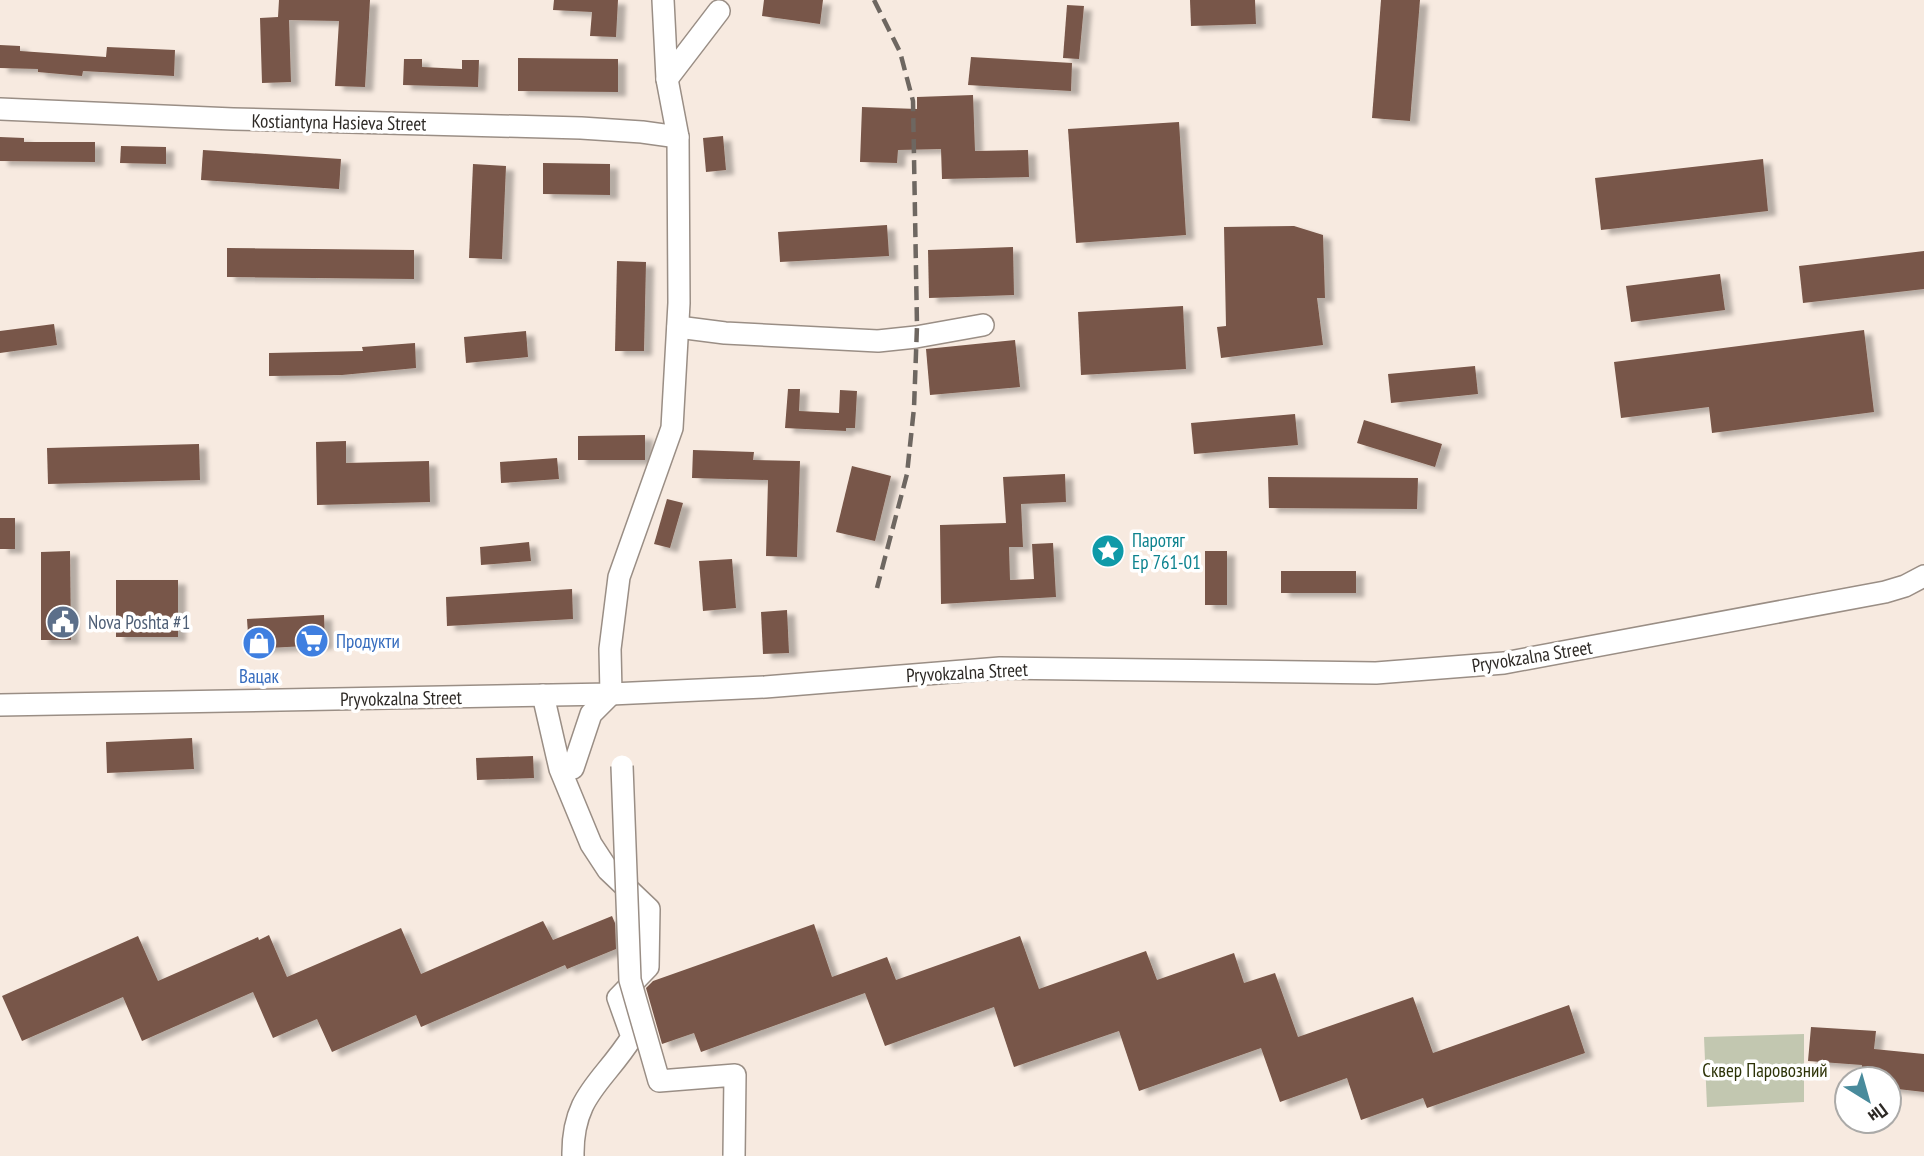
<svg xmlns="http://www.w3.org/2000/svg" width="1924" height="1156" font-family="'PT Sans Narrow',sans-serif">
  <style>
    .green { fill: #c2c7b0 }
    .building { fill: #785648; filter: url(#shadow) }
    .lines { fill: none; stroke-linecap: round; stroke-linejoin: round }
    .minor-casing { stroke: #9a8e85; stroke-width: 24 }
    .minor { stroke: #fff; stroke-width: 21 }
    .rail { stroke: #6e6761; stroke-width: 4.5; stroke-dasharray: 14 7; stroke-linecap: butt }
    .minor-bridge-casing { stroke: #9a8e85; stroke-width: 24; stroke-linecap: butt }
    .minor-bridge { stroke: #fff; stroke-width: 21 }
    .labels { text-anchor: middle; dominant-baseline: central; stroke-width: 7; stroke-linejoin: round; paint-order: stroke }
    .street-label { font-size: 19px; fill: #2e2a26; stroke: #fff }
    .culture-label { font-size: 19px; fill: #0d838f; stroke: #fff; text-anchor: start }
    .service-label { font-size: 19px; fill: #4e5e75; stroke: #fff; text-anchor: start }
    .shop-label { font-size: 19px; fill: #366cbe; stroke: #fff; text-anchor: start }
    .park-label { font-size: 19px; fill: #2d3307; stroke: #fff }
  </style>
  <defs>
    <filter id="shadow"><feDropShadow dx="8" dy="4.5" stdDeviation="2" flood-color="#0004"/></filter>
  </defs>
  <rect width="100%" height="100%" fill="#f7eae0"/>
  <!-- green -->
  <polygon class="green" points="1804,1034 1804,1102 1707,1107 1704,1037"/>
  <!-- building -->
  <g class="building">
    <polygon points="279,0 370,0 365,87 335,86 339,21 289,20 291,82 262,83 260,18 278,17"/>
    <polygon points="554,0 618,0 616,37 590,36 592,12 553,10"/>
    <polygon points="764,0 823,0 820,24 762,16"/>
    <polygon points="1190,0 1255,0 1256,24 1191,26"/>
    <polygon points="1381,0 1420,0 1410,121 1372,118"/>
    <polygon points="1067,5 1084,6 1079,59 1063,58"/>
    <polygon points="0,45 20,46 20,51 106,57 107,47 175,50 174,76 83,71 82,76 38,72 38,69 0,68"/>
    <polygon points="971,57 1072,63 1071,91 968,85"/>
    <polygon points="518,58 618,59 618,92 518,91"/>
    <polygon points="404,59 422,59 422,67 462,69 462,60 479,60 478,87 403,85"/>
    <polygon points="973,95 975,151 1028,150 1029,177 942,179 941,149 898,150 897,163 860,162 862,107 917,109 917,97"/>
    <polygon points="1179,122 1186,235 1076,243 1068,129"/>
    <polygon points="723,136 726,170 706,172 703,138"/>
    <polygon points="0,137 24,138 24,142 95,142 95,162 0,161"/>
    <polygon points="121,146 166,147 166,164 120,163"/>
    <polygon points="203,150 341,159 339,189 201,180"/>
    <polygon points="1763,159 1768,211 1601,230 1595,178"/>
    <polygon points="543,163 610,164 610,195 543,194"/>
    <polygon points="473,164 506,166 502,259 469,258"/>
    <polygon points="887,225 889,256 780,262 778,232"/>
    <polygon points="1294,226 1323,235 1325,298 1317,298 1323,345 1221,358 1217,327 1226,326 1224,227"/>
    <polygon points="1013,247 1014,295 929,298 928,250"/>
    <polygon points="227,248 414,250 414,279 227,277"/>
    <polygon points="1924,251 1924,289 1803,303 1799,266"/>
    <polygon points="617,261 646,262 644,351 615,351"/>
    <polygon points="1720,274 1725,310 1631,322 1626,286"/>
    <polygon points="1183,306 1186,369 1081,375 1078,312"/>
    <polygon points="54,324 57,345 0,353 0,331"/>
    <polygon points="1864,330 1874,412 1712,433 1709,407 1621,418 1614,362"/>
    <polygon points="526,331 528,357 466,363 464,337"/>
    <polygon points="1015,340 1020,387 930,395 926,349"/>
    <polygon points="415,343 416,368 342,375 269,376 269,353 363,351 362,347"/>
    <polygon points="1475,366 1478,394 1391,403 1388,374"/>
    <polygon points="788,389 800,389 799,411 839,413 840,390 857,391 855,428 846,428 846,431 785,428"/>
    <polygon points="1295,414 1298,445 1194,454 1191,423"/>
    <polygon points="1364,420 1442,444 1435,467 1357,443"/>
    <polygon points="645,435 645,460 578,460 578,436"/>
    <polygon points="346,441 346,463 429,461 430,502 317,505 316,442"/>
    <polygon points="199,444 200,480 48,484 47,448"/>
    <polygon points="693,450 754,452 753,460 800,461 797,557 766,556 768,480 692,478"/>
    <polygon points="557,458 559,479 501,483 500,462"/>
    <polygon points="852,466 891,476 875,541 836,532"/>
    <polygon points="1065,474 1066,502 1021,504 1023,547 1009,547 1010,580 1034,579 1032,544 1053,543 1056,597 941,604 940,525 1006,523 1003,477"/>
    <polygon points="1268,477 1418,478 1417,509 1269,508"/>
    <polygon points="667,499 683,503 670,548 654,544"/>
    <rect x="0" y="518" width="15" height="31"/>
    <polygon points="529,542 531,561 481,565 480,547"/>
    <polygon points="70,551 71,640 41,640 41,552"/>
    <rect x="1205" y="551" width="22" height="54"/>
    <polygon points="732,559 736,608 703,611 699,561"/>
    <rect x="1281" y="571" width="75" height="22"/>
    <rect x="116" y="580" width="62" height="57"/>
    <polygon points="572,589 573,619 447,626 446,597"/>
    <polygon points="787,610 789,653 763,654 761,612"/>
    <polygon points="324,615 325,645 249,649 247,619"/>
    <polygon points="192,738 194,769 107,773 106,742"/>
    <polygon points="533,756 534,778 477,780 476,758"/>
    <polygon points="612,916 615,923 616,949 567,969 565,965 421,1027 416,1015 332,1052 317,1019 273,1038 253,992 142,1041 123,997 22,1041 2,996 138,936 158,981 258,937 259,940 269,935 287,977 401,928 421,974 543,921 553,940"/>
    <polygon points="814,924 832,977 887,957 896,980 1020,936 1039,989 1146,951 1157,980 1234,953 1244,983 1275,973 1298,1037 1413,997 1433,1053 1569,1005 1585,1053 1427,1108 1423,1098 1361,1120 1347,1078 1280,1102 1261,1048 1139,1091 1119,1031 1014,1067 994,1007 885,1046 865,993 701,1052 694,1033 662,1044 646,988 653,981"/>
    <polygon points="1811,1027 1876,1031 1874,1049 1924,1054 1924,1092 1889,1088 1889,1079 1861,1079 1862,1065 1808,1061"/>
  </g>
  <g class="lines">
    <defs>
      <g id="minor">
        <polyline points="667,79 719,11"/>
        <polyline points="0,109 233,119 581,128 642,132 678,137"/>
        <polyline points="678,327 725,333 878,341 916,337 983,325"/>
        <path d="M543,695L560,769L591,844L608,870L649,909L648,967L618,998L632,1037C603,1083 572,1095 573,1156"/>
        <polyline points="0,705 611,694 765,687 1000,668 1376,673 1504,663 1885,592 1905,586 1924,576"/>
        <polyline points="573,768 591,714 611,694 610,649 619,577 672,428 679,303 678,137 667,79 663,0"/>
      </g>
    </defs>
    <!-- minor casing -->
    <use href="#minor" class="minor-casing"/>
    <!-- minor -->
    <use href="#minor" class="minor"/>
    <!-- rail -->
    <polyline class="rail" points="874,0 900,52 913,101 917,326 914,408 907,474 877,588"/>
    <defs>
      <polyline id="minor-bridge" points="622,766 630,980 659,1081 735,1075 734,1156"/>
    </defs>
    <!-- minor-bridge casing -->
    <use href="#minor-bridge" class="minor-bridge-casing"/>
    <!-- minor-bridge -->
    <use href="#minor-bridge" class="minor-bridge"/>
  </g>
  <!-- icons -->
  <defs>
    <symbol id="sight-disc" viewBox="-11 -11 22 22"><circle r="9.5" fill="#0f9aa8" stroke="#fff"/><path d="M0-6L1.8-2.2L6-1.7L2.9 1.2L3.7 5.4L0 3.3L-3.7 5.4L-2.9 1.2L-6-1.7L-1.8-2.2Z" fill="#fff"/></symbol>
    <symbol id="civic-disc" viewBox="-11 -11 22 22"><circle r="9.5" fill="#5c6f8a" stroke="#fff"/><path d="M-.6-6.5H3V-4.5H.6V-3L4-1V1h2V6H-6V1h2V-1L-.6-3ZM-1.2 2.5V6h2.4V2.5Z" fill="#fff"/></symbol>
    <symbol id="supermarket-disc" viewBox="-11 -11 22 22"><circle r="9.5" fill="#3f7fe0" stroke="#fff"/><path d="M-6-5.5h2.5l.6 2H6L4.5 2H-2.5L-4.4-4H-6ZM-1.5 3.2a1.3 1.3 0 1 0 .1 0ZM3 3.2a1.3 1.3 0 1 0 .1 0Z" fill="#fff"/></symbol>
    <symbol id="shop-disc" viewBox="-11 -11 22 22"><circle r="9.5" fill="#3f7fe0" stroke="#fff"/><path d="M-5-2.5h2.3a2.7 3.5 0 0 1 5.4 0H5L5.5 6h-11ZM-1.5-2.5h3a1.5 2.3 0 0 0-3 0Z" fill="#fff"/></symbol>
  </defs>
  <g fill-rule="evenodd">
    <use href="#sight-disc" x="1089" y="532" width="38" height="38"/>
    <use href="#civic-disc" x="44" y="603" width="38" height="38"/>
    <use href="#supermarket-disc" x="293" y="622" width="38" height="38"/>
    <use href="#shop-disc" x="240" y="624" width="38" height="38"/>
  </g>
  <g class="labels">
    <!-- street labels -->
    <g class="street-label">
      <text transform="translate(339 122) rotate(1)">Kostiantyna Hasieva Street</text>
      <text transform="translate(1532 656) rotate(-9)">Pryvokzalna Street</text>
      <text transform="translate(967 672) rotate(-3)">Pryvokzalna Street</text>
      <text transform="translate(401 698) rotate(-1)">Pryvokzalna Street</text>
    </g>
    <!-- culture labels -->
    <g class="culture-label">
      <text x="1132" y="540">Паротяг<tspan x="1132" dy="22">Ер 761-01</tspan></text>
    </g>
    <!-- service labels -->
    <g class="service-label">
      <text x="88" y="622">Nova Poshta #1</text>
    </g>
    <!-- shop labels -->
    <g class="shop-label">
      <text x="336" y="641">Продукти</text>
      <text x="259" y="676" text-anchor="middle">Вацак</text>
    </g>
    <!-- park labels -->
    <g class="park-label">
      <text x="1765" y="1070">Сквер Паровозний</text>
    </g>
  </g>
  <!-- north arrow -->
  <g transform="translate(1868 1100) rotate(143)"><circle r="33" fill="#ffffff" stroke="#abaaa8" stroke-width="2"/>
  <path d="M0-5L12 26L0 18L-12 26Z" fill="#498b9c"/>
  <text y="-10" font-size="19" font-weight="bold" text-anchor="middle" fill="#2e2a26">Пн</text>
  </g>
</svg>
